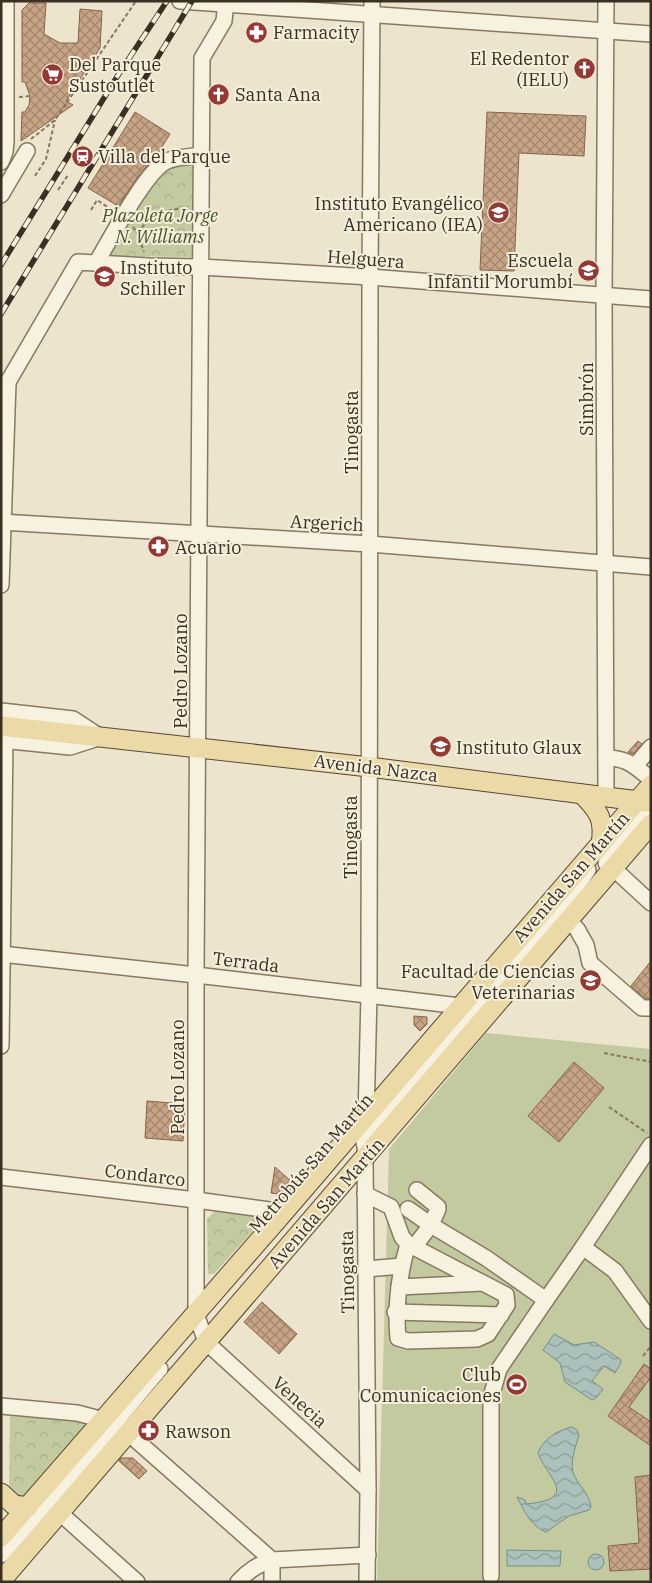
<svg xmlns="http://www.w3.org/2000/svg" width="652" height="1583" font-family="'IBM Plex Serif',serif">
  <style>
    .park { fill: url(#park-crowns) }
    .garden { fill: #c3caa0 }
    .water { fill: url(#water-waves); stroke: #72908a }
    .building { fill: url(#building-cross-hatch); stroke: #866448 }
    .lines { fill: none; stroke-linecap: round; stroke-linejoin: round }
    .minor-casing { stroke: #887861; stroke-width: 18 }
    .major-casing { stroke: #574634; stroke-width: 21 }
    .path { stroke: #887861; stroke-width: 2; stroke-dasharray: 4 2.5; stroke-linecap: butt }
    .minor { stroke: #f7f1df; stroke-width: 15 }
    .major { stroke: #ebdaa8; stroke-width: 19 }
    .rail-casing { stroke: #3a2f23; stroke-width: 5.5 }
    .rail { stroke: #f4eedb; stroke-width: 4; stroke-dasharray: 11; stroke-linecap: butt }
    .labels { text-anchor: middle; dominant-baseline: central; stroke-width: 4; stroke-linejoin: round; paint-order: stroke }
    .poi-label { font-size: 18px; fill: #3a2f23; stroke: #f4eedb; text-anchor: start }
    .park-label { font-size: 18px; font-style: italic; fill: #48552b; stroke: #f4eedb }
    .street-label { font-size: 18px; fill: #3a2f23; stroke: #f4eedb }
  </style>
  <defs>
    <pattern id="park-crowns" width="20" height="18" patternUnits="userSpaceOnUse" patternTransform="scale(1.25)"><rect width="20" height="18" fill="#c3caa0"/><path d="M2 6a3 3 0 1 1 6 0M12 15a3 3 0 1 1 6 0" fill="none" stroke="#a8ae8a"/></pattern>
    <pattern id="water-waves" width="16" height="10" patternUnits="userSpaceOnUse" patternTransform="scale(1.25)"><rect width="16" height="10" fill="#acc1bc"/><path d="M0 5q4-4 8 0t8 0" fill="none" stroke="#8d9d98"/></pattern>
    <pattern id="building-cross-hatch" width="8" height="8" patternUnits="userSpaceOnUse" patternTransform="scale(1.25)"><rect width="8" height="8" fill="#c7a485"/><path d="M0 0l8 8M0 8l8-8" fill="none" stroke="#a3866c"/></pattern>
  </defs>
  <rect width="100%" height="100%" fill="#ece4cc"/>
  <!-- park -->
  <g class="park">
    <polygon points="193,163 192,257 107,256 157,174 170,167"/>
    <polygon points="215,1211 255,1216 258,1225 214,1274 208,1274 207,1219"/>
    <polygon points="10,1416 78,1419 85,1426 85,1432 20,1502 9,1489"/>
  </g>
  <!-- garden -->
  <polygon class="garden" points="486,1033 651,1049 651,1582 377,1582 389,1149"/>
  <!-- water -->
  <g class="water">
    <polygon points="554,1334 574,1345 594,1342 620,1359 621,1363 615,1373 604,1366 592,1381 603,1389 596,1398 592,1400 565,1382 560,1363 543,1350"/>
    <path d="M572,1427L577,1430L579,1435C576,1445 572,1457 572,1467C573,1482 590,1492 591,1507L589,1510L569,1516L546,1532C531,1526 524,1511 517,1497L525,1500L526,1504C581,1499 547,1478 538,1453C543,1439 558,1430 572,1427Z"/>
    <polygon points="507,1550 561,1551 560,1566 507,1566"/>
    <circle cx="596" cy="1562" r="8"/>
  </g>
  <!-- building -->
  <g class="building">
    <polygon points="29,3 46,3 44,34 60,43 78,43 80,9 102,11 100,48 66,101 73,105 21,141 22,112 25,112 29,105 30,96 25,82 22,82 22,10"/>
    <polygon points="135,112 170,134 155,158 141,172 118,206 88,188"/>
    <polygon points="487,112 586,116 584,156 519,153 514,271 480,270"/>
    <polygon points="638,741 642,744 633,754 628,752"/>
    <polygon points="651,961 651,999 646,999 631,986"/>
    <polygon points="414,1016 427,1017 427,1024 420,1031 414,1025"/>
    <polygon points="574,1062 604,1088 559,1142 528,1116"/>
    <polygon points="147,1101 185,1104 183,1141 145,1138"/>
    <polygon points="275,1167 292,1182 284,1191 278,1194 271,1193"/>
    <polygon points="262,1302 297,1334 279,1354 244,1322"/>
    <polygon points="644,1364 651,1369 651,1377 629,1407 651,1422 651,1446 608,1416"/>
    <polygon points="121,1458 133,1458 147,1471 139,1479 119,1461"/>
    <polygon points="651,1475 651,1569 610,1571 608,1546 639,1543 635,1477"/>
  </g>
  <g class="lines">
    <defs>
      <g id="minor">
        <polyline points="180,1 651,34"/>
        <polyline points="226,1 224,21 202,58 196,975 196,1314 206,1342 368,1490"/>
        <polyline points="1,162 5,152 6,142 6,1"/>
        <polyline points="1,195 27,151"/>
        <path d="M96,263C109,242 146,170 167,161C176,157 190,157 201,155"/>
        <polyline points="1,394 78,262 149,266 201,267 370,277 651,299"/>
        <polyline points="1,522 370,544 651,567"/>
        <polyline points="1,585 8,383"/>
        <polyline points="1,711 73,719 99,736"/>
        <polyline points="1,740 70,747 98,738"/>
        <path d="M606,758C628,758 634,766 651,779"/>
        <polyline points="635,766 651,747"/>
        <polyline points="606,798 604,296 606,1"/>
        <polyline points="606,863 651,809"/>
        <polyline points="613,868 651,903"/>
        <polyline points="568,920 577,929 586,945 590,963 642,1008 651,1008"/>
        <polyline points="1,954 196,975 460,1006 467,1012"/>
        <polyline points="451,1029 494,988 566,902 588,870"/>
        <polyline points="1,1046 5,741"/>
        <polyline points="364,1143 393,1106 454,1035 464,1025"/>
        <polyline points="1,1177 196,1200 284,1212"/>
        <path d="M365,1194L391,1207L402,1237L408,1244L506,1295L507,1305L488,1334L477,1339L408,1341L398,1338C395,1306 399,1275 408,1244"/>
        <polyline points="408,1209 431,1225 486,1258 546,1300 583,1247 615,1271 651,1321"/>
        <polyline points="414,1247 431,1225 438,1209 438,1207 417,1190"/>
        <polyline points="583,1247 651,1145"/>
        <polyline points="366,1269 402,1266"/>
        <polyline points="399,1287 483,1283"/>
        <polyline points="395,1312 501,1315"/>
        <polyline points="1,1406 77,1413 104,1420 128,1433 272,1560 272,1582"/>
        <polyline points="60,1513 137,1582"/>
        <path d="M1,1555C58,1496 107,1431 160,1369"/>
        <polyline points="491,1576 491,1397 499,1369 546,1300"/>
        <path d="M238,1582C248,1571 257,1565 272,1560L368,1555"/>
        <polyline points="367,1582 368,1490 365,1158 369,995 370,277 372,1"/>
      </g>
      <g id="major">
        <polyline points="1,726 369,767 647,802"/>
        <path d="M582,794C599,811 605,820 601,844"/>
        <polyline points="1,1493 14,1505 28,1507"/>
        <polyline points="1,1537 284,1212 651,785"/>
        <polyline points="1,1581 651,824"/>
      </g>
    </defs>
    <!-- minor casing -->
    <use href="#minor" class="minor-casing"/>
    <!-- major casing -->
    <use href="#major" class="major-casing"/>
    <!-- path -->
    <g class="path">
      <polyline points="19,97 30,96"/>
      <polyline points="31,139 55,120 136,1"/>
      <polyline points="35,176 46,159 55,120"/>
      <polyline points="58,190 68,175"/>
      <polyline points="91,210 97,200 112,210"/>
      <polyline points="133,227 137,232 144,252"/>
      <polyline points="137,232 156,213 188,207"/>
      <polyline points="604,1053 651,1062"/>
      <polyline points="609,1107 647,1133"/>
      <polyline points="643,1356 651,1346"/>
    </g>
    <!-- minor -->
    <use href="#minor" class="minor"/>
    <!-- major -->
    <use href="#major" class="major"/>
    <defs>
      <g id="rail">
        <polyline points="1,265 120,72 167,1"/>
        <polyline points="1,314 192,1"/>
      </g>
    </defs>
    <!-- rail casing -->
    <use href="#rail" class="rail-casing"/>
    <!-- rail -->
    <use href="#rail" class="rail"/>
  </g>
  <!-- icons -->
  <defs>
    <symbol id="pharmacy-disc" viewBox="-11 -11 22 22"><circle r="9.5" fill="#933a35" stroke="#f4eedb"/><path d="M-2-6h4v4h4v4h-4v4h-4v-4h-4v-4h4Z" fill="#fff"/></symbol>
    <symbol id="church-disc" viewBox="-11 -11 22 22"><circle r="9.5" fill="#933a35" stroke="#f4eedb"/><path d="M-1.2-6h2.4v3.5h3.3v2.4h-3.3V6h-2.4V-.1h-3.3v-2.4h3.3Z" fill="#fff"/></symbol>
    <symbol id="supermarket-disc" viewBox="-11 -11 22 22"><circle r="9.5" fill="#933a35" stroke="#f4eedb"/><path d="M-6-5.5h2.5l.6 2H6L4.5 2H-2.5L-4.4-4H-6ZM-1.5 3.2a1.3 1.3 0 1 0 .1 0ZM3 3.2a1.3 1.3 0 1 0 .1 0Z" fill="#fff"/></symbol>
    <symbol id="station-disc" viewBox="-11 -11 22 22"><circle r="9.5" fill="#933a35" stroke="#f4eedb"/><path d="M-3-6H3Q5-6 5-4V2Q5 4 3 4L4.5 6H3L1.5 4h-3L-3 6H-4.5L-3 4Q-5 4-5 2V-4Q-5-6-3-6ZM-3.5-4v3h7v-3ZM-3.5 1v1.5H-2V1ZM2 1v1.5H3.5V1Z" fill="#fff"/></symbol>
    <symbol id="school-disc" viewBox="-11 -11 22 22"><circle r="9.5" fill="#933a35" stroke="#f4eedb"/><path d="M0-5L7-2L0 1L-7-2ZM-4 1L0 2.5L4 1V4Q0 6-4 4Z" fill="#fff"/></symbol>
    <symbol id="university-disc" viewBox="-11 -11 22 22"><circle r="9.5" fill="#933a35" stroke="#f4eedb"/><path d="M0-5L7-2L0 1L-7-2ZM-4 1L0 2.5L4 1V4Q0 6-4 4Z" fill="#fff"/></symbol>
    <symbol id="stadium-disc" viewBox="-11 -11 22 22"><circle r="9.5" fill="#933a35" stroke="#f4eedb"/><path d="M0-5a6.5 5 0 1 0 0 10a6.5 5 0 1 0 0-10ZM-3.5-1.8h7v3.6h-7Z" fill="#fff"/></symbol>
  </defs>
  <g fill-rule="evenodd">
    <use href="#pharmacy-disc" x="244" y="20" width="25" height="25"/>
    <use href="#church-disc" x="572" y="56" width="25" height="25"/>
    <use href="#supermarket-disc" x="40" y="62" width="25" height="25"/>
    <use href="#church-disc" x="206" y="82" width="25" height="25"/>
    <use href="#station-disc" x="70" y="144" width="25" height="25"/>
    <use href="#school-disc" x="486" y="200" width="25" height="25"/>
    <use href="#school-disc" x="576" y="258" width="25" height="25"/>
    <use href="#school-disc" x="92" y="264" width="25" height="25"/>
    <use href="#pharmacy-disc" x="146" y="534" width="25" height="25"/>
    <use href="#school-disc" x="428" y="734" width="25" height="25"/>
    <use href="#university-disc" x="578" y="968" width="25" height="25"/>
    <use href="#stadium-disc" x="504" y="1372" width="25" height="25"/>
    <use href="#pharmacy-disc" x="136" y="1418" width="25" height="25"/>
  </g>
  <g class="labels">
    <!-- poi labels -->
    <g class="poi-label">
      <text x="273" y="32">Farmacity</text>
      <text x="569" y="58" text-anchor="end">El Redentor<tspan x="569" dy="21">(IELU)</tspan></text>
      <text x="69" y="64">Del Parque<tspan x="69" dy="21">Sustoutlet</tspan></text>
      <text x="235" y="94">Santa Ana</text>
      <text x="98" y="156">Villa del Parque</text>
      <text x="483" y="203" text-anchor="end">Instituto Evangélico<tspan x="483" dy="21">Americano (IEA)</tspan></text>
      <text x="573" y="260" text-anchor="end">Escuela<tspan x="573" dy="21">Infantil Morumbí</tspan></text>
      <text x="120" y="267">Instituto<tspan x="120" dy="21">Schiller</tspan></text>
      <text x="175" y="547">Acuario</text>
      <text x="456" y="747">Instituto Glaux</text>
      <text x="575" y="971" text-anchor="end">Facultad de Ciencias<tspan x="575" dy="21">Veterinarias</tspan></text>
      <text x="501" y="1374" text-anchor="end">Club<tspan x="501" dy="21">Comunicaciones</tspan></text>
      <text x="165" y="1431">Rawson</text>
    </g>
    <!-- park labels -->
    <g class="park-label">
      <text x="160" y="215">Plazoleta Jorge<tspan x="160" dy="21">N. Williams</tspan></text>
    </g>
    <!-- street labels -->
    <g class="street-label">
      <text transform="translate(366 259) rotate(4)">Helguera</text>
      <text transform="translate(586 399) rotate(-90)">Simbrón</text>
      <text transform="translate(351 432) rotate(-90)">Tinogasta</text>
      <text transform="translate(327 523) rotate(3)">Argerich</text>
      <text transform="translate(180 671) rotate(-90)">Pedro Lozano</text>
      <text transform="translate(376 768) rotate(7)">Avenida Nazca</text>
      <text transform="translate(350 837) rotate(-90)">Tinogasta</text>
      <text transform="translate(571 877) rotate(-49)">Avenida San Martín</text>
      <text transform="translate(246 962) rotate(7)">Terrada</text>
      <text transform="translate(177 1077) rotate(-90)">Pedro Lozano</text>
      <text transform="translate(311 1163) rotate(-49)">Metrobús San Martín</text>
      <text transform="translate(145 1175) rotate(7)">Condarco</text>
      <text transform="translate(326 1203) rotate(-49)">Avenida San Martín</text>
      <text transform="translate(347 1272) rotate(-91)">Tinogasta</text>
      <text transform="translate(300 1402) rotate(42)">Venecia</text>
    </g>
  </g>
  <!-- border -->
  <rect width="652" height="1583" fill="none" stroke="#3a2f23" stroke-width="5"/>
</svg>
